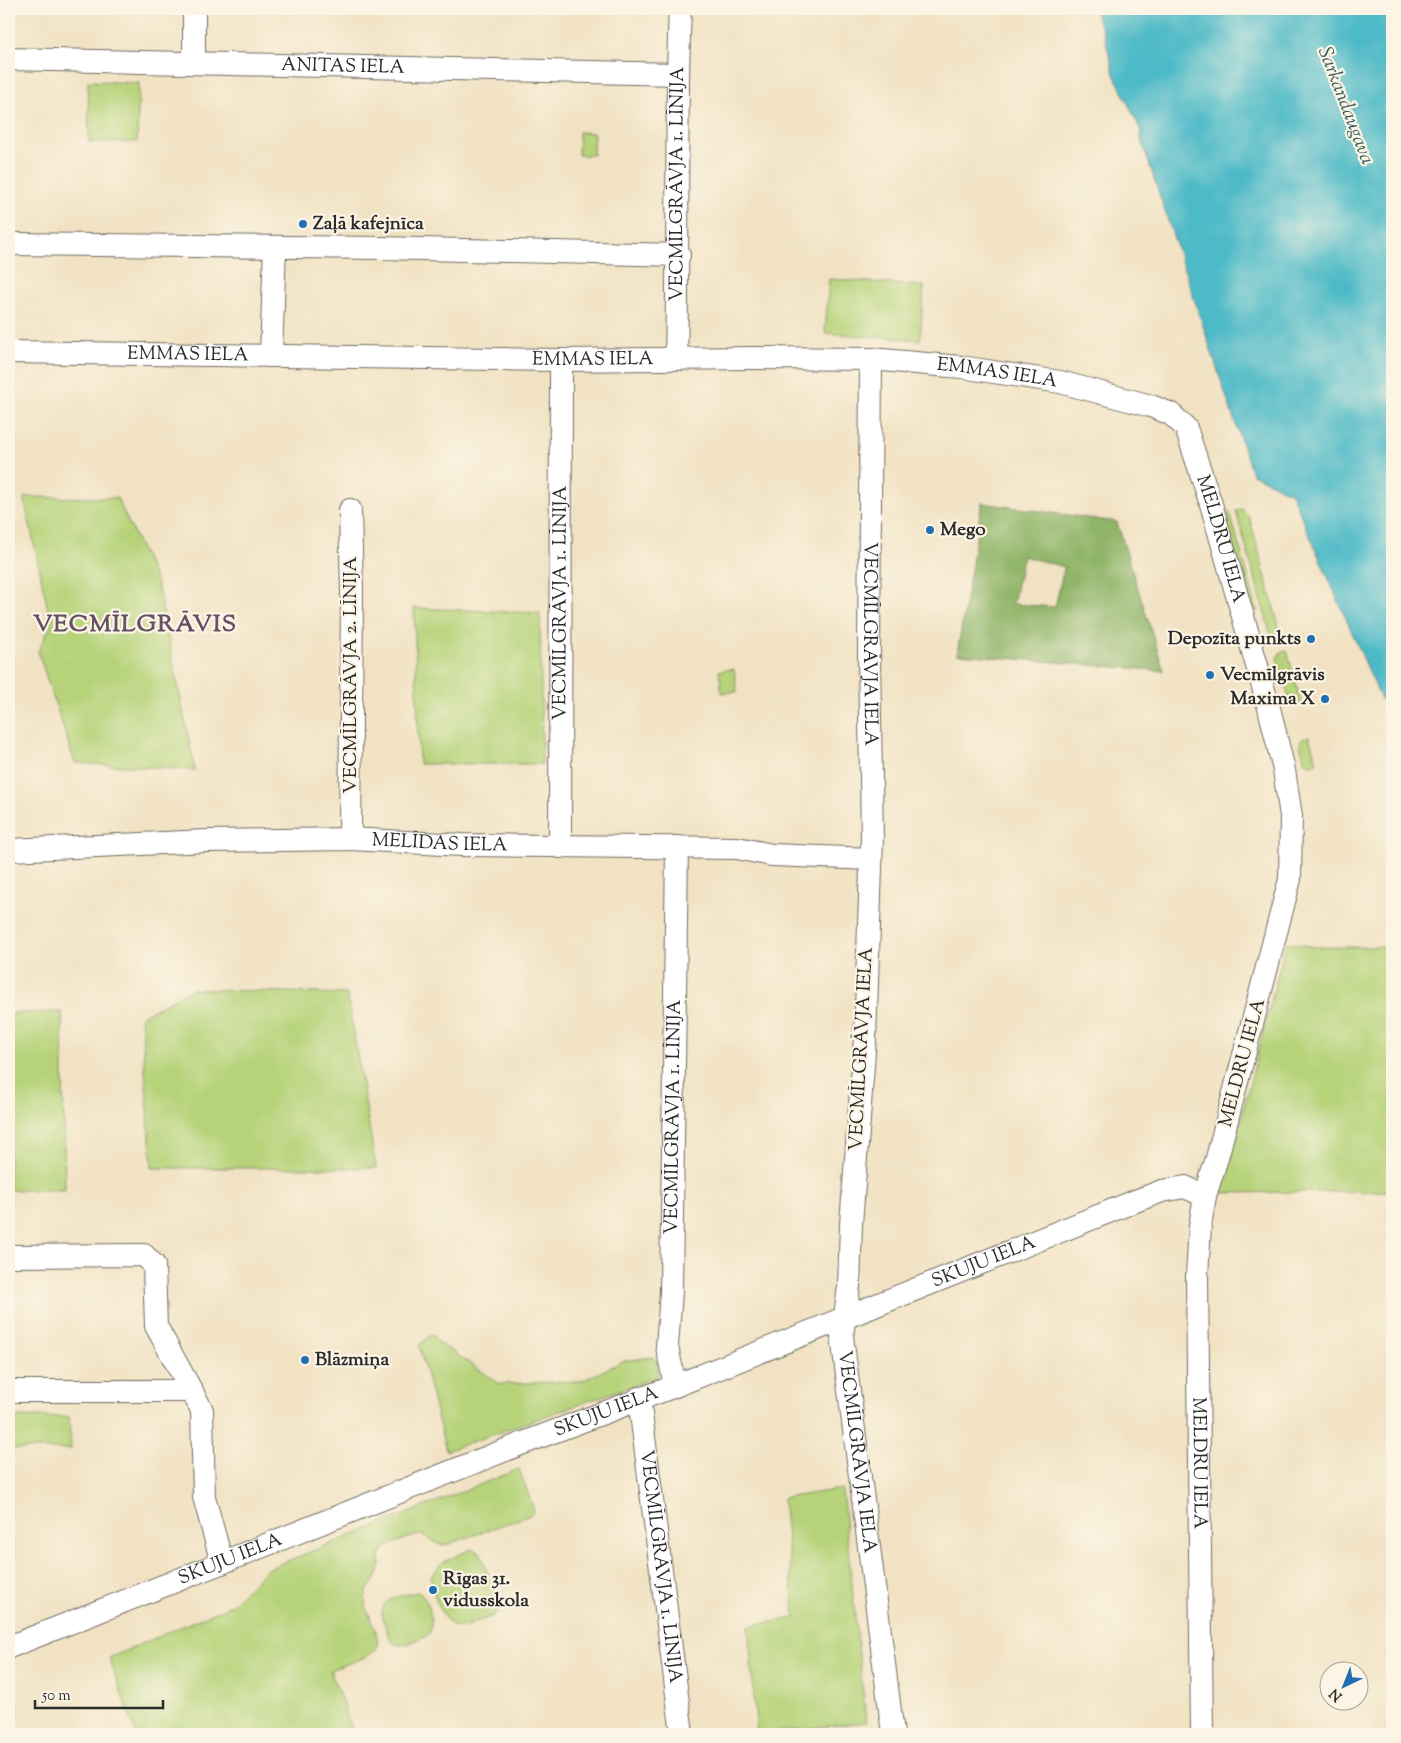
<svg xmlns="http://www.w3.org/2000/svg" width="1401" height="1743" font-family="'Sorts Mill Goudy',serif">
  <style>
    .green { fill: #b6d379; stroke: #707f52 }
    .forest { fill: #90b569; stroke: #5e704a; fill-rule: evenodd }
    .water { fill: #4dbac7; stroke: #3c7279 }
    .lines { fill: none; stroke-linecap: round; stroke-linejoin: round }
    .minor-casing { stroke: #706b60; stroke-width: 24 }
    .minor { stroke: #fff; stroke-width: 22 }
    .poi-dot { fill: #1f6fb2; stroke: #fcf5e5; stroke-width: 2 }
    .labels { text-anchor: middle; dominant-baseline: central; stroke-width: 4.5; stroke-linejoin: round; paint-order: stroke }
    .street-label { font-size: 19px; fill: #2b2b2b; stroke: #fcf5e5 }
    .poi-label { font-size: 19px; font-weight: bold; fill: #2b2b2b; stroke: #fcf5e5; text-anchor: start }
    .water-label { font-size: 20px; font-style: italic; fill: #375d62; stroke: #fcf5e5 }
    .district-label { font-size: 24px; font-weight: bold; letter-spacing: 1px; fill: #655065; stroke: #fcf5e5 }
  </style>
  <rect width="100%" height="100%" fill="#fcf5e5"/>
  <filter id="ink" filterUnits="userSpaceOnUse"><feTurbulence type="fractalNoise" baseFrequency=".02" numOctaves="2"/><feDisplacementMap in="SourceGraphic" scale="10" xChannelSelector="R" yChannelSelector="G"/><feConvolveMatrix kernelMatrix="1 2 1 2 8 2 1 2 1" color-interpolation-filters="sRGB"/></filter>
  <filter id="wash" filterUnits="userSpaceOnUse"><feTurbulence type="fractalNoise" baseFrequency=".0096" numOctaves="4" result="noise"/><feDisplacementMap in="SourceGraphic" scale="20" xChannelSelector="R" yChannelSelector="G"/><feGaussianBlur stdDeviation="1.12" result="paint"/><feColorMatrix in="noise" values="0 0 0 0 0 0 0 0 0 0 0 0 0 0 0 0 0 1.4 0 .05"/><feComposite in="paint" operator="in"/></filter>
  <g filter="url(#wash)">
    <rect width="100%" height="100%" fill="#f1e2c3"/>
    <!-- green -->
    <g class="green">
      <polygon points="88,81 139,83 137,142 89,142"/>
      <polygon points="579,132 594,133 593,155 578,155"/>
      <polygon points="829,279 924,286 920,340 825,333"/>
      <polygon points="24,497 117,498 157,583 195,770 75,763 38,652 51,624"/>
      <polygon points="1242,509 1249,516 1281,634 1271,635 1236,511"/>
      <polygon points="1230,513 1258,611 1252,609 1224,516"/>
      <polygon points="414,608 540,613 542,764 419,764"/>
      <polygon points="1287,651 1302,706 1290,701 1277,658 1281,652"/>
      <polygon points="734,669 737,692 722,693 719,671"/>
      <polygon points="1309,736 1317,763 1308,764 1304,760 1300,742 1303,738"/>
      <polygon points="1286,942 1315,947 1391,947 1392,1191 1222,1193"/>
      <polygon points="192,989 347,994 376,1168 152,1168 141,1016"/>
      <polygon points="62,1012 65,1190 9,1190 9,1013"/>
      <polygon points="432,1334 438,1342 500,1384 582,1381 623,1361 651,1357 657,1361 657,1377 446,1451 419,1345"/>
      <polygon points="9,1417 69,1417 71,1449 9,1449"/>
      <path d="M519,1469L533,1507V1512L530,1515L449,1544L440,1545L420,1534C410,1538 393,1542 384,1549C377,1555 382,1564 379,1571C375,1584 362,1589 366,1606C371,1622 381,1634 376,1650L366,1657L330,1670L354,1734H136L109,1658L231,1605L267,1569Z"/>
      <polygon points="842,1489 866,1722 757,1734 748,1626 795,1618 783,1498"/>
      <path d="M471,1549L480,1552L500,1607C496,1617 488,1618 478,1621C471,1624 463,1629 456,1627C443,1624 430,1587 431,1576L442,1563Z"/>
      <path d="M417,1592C428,1595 435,1624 429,1633C426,1638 418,1640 412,1642C405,1645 400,1646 393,1643C389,1638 387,1632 385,1625C374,1598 397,1597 417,1592Z"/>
    </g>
    <!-- forest -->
    <path class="forest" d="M982,503L1117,522L1164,671L957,654ZM1023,556L1064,567L1055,607L1013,604Z"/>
    <!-- water -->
    <polygon class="water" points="1093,9 1392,9 1392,724 1291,493 1252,474 1140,136 1141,131 1114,74 1104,34"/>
  </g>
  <g filter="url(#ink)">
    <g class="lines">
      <defs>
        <g id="minor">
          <path id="s1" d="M9,59L677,74"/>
          <polyline points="194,63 194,9"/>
          <polyline points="9,244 379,248 679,255"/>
          <path id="s2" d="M9,352L561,360L753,358L871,359L961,367L1060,382L1151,406L1171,414L1186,428L1211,504L1269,708L1284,770L1291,816L1290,879L1217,1158L1205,1196L1200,1226L1197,1276L1202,1734"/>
          <polyline points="271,356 275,247"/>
          <path id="s3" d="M676,359C679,242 675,125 680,9"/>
          <path id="s4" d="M871,359L869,656L872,839L865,1039L851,1224L849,1287L842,1336L893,1734"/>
          <polyline points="350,510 352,592 350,839"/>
          <path id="s5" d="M560,847L561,360"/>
          <path id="s6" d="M9,850L207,841L350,839L462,845L737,848L772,855L871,859"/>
          <polyline points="9,1256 144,1255 154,1265 156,1326 202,1410 204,1497 222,1563"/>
          <path id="s7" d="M675,1386L667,1346L671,1291L677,847"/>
          <polyline points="9,1391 192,1391"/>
          <path id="s8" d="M639,1398L682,1734"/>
          <path id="s9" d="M9,1647L513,1447L675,1386L1138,1200L1162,1191L1185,1187L1205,1196"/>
        </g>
      </defs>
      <!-- minor casing -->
      <use href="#minor" class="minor-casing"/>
      <!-- minor -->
      <use href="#minor" class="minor"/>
    </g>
  </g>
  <!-- markers -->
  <g class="poi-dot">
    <circle cx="303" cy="224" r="5"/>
    <circle cx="930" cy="530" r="5"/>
    <circle cx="1311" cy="639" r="5"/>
    <circle cx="1210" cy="675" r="5"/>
    <circle cx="1325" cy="699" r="5"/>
    <circle cx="305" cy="1360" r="5"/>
    <circle cx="433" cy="1590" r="5"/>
  </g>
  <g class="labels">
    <!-- street labels -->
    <g class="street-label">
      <text stroke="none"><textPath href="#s1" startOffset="334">ANITAS IELA</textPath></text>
      <text stroke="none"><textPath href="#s3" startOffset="175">VECMĪLGRĀVJA 1. LĪNIJA</textPath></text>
      <text stroke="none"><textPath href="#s2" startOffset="179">EMMAS IELA</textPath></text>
      <text stroke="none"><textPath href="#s2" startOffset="584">EMMAS IELA</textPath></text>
      <text stroke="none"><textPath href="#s2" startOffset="989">EMMAS IELA</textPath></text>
      <text stroke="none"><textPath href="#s2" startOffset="1305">MELDRU IELA</textPath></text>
      <text stroke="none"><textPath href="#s5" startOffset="244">VECMĪLGRĀVJA 1. LĪNIJA</textPath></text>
      <text stroke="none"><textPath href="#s4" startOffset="285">VECMĪLGRĀVJA IELA</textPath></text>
      <text transform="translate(351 675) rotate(-90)">VECMĪLGRĀVJA 2. LĪNIJA</text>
      <text stroke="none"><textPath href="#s6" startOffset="431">MELĪDAS IELA</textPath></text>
      <text transform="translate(862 1049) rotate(-87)">VECMĪLGRĀVJA IELA</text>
      <text transform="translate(1243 1063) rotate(-75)">MELDRU IELA</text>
      <text stroke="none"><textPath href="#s7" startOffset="270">VECMĪLGRĀVJA 1. LĪNIJA</textPath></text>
      <text stroke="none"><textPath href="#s9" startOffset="1048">SKUJU IELA</textPath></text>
      <text stroke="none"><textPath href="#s9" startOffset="642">SKUJU IELA</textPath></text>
      <text stroke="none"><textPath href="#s4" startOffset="1095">VECMĪLGRĀVJA IELA</textPath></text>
      <text stroke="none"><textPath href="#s2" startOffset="2250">MELDRU IELA</textPath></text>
      <text stroke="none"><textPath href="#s9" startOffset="238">SKUJU IELA</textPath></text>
      <text stroke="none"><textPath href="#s8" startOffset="170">VECMĪLGRĀVJA 1. LĪNIJA</textPath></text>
    </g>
    <!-- poi labels -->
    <g class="poi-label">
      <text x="313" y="224">Zaļā kafejnīca</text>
      <text x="940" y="530">Mego</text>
      <text x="1301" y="639" text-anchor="end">Depozīta punkts</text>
      <text x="1220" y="675">Vecmīlgrāvis</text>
      <text x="1315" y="699" text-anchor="end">Maxima X</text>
      <text x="315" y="1360">Blāzmiņa</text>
      <text x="443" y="1579">Rīgas 31.<tspan x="443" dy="22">vidusskola</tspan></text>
    </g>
    <!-- water labels -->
    <g class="water-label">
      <text transform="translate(1345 106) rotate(69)">Sarkandaugava</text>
    </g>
    <!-- district labels -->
    <g class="district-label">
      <text x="135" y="625">VECMĪLGRĀVIS</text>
    </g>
  </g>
  <!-- margin -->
  <rect width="1401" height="1743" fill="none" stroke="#fcf5e5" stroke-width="30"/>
  <!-- north arrow -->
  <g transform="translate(1344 1686) rotate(223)"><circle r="24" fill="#fcf5e5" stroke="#a8a49b"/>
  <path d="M0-4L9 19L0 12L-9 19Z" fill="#1f6fb2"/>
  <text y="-8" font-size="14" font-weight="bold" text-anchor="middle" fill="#2b2b2b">N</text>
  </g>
  <!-- scale -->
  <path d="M35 1700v8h128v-8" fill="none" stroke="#2b2b2b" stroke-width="2.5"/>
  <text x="42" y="1700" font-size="15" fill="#2b2b2b" stroke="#fcf5e5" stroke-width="4" paint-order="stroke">50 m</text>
</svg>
